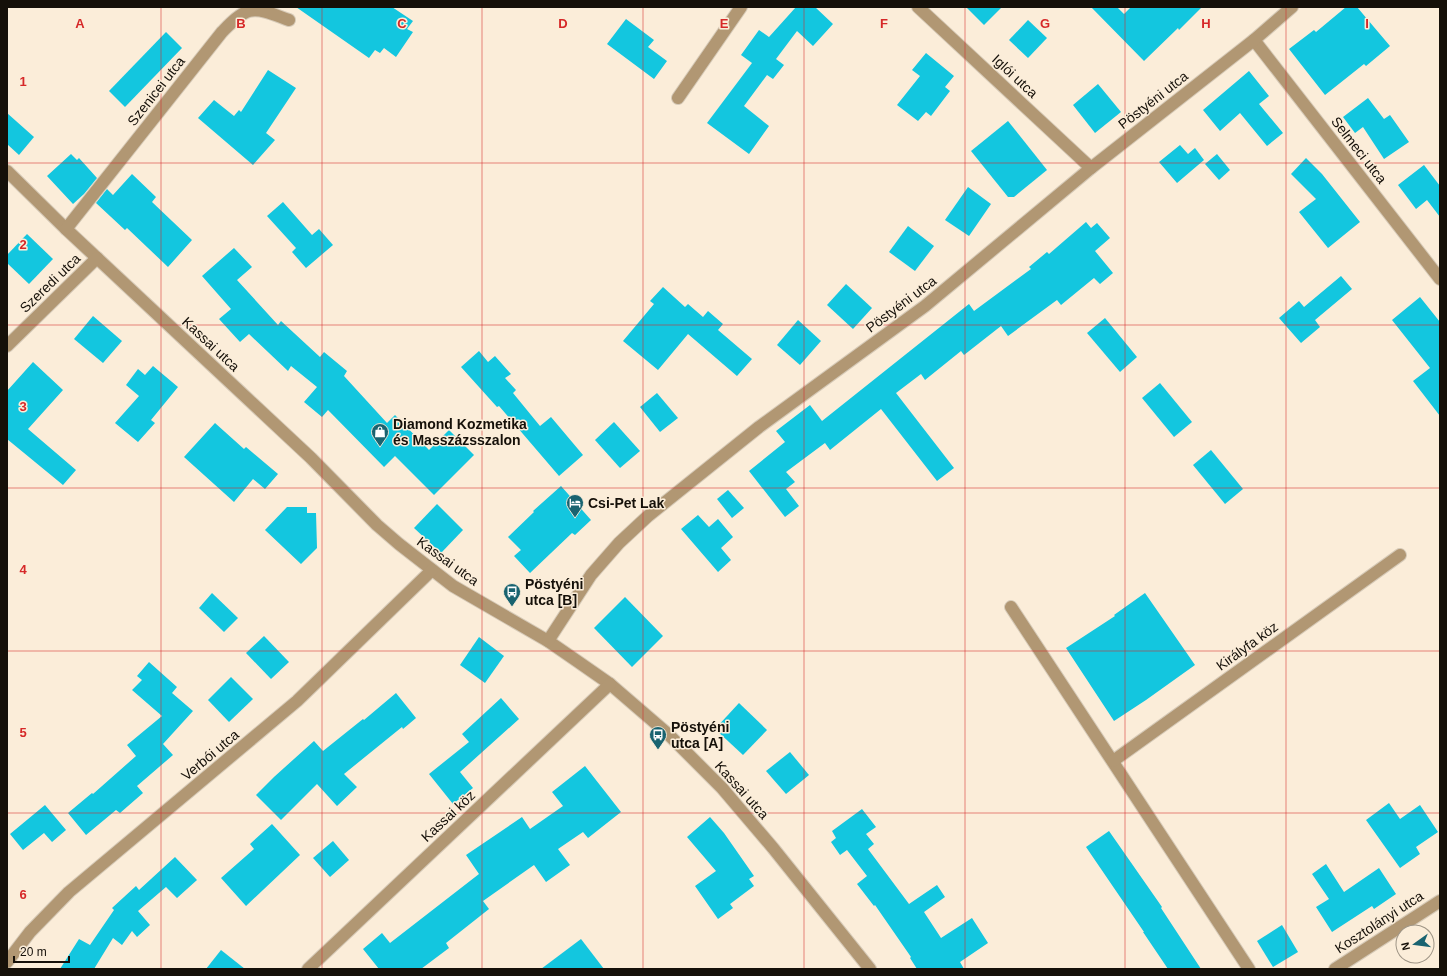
<svg xmlns="http://www.w3.org/2000/svg" width="1447" height="976" font-family="Arial,sans-serif">
  <style>
    .building { fill: #13c6df }
    .lines { fill: none; stroke-linecap: round; stroke-linejoin: round }
    .minor-casing { stroke: #d6cab8; stroke-width: 14 }
    .minor { stroke: #b19773; stroke-width: 12 }
    .grid { fill: none; stroke: #d62828; stroke-width: 1; stroke-opacity: 0.55 }
    .labels { text-anchor: middle; dominant-baseline: central; stroke-width: 3; stroke-linejoin: round; paint-order: stroke }
    .street-label { font-size: 14px; fill: #151009; stroke: #fbedd9 }
    .poi-label { font-size: 14px; font-weight: bold; fill: #151009; stroke: #fbedd9; text-anchor: start }
    .grid-label { font-size: 13px; text-anchor: middle; font-weight: bold; fill: #d62828; stroke: #fbedd9; stroke-width: 3; stroke-linejoin: round; paint-order: stroke }
  </style>
  <rect width="100%" height="100%" fill="#fbedd9"/>
  <!-- building -->
  <g class="building">
    <polygon points="296,7 392,7 413,21 407,29 413,32 396,57 384,48 380,53 375,50 369,58"/>
    <polygon points="796,7 815,7 833,24 813,46 797,31 776,59 784,65 773,79 767,75 744,106 769,126 749,154 707,123 752,63 741,55 759,30 769,37"/>
    <polygon points="966,7 1002,7 984,25"/>
    <polygon points="1091,7 1117,7 1124,14 1131,7 1202,7 1179,30 1178,28 1144,61"/>
    <polygon points="1346,7 1357,7 1390,46 1366,66 1364,64 1325,95 1289,49 1314,30 1316,32"/>
    <polygon points="626,19 654,40 648,47 667,61 654,79 607,44"/>
    <polygon points="1028,20 1047,38 1028,58 1009,40"/>
    <polygon points="166,32 182,48 125,107 109,91"/>
    <polygon points="926,53 954,76 945,87 950,91 931,116 926,112 918,121 897,105 920,76 912,70"/>
    <polygon points="268,70 296,88 266,133 275,140 253,165 198,118 214,100 234,116 239,110 241,112"/>
    <polygon points="1249,71 1269,96 1259,104 1283,133 1267,146 1240,113 1220,131 1203,110"/>
    <polygon points="1098,84 1121,112 1095,133 1073,105"/>
    <polygon points="1368,98 1384,119 1390,115 1409,142 1384,159 1363,127 1355,133 1343,117"/>
    <polygon points="7,113 34,137 19,155 7,144"/>
    <polygon points="1008,121 1047,170 1014,197 1008,197 971,151"/>
    <polygon points="1180,145 1188,154 1195,148 1204,160 1177,183 1159,162"/>
    <polygon points="71,154 77,160 79,158 97,178 84,194 73,204 47,176"/>
    <polygon points="1217,154 1230,170 1219,180 1205,164"/>
    <polygon points="1306,158 1322,174 1360,222 1328,248 1299,212 1316,199 1291,174"/>
    <polygon points="1424,165 1440,186 1440,217 1427,200 1416,209 1398,185"/>
    <polygon points="132,174 156,197 152,202 192,240 168,267 127,228 125,230 96,203 107,189 113,195"/>
    <polygon points="968,187 991,204 969,236 945,220"/>
    <polygon points="283,202 312,235 319,229 333,245 306,268 292,252 296,248 267,216"/>
    <polygon points="1086,222 1091,228 1097,223 1110,238 1095,251 1113,273 1100,284 1094,278 1061,305 1057,300 1008,336 1001,326 964,355 961,351 925,380 921,374 896,393 954,468 937,481 881,409 830,450 825,443 786,472 795,482 786,489 799,506 785,517 749,471 785,442 776,431 810,405 822,421 969,304 974,311 1031,269 1029,267 1047,252 1049,254"/>
    <polygon points="908,226 934,246 915,271 889,252"/>
    <polygon points="27,234 53,259 29,284 7,263 7,255"/>
    <polygon points="234,248 252,267 237,280 278,325 281,321 320,357 324,352 347,371 344,376 387,423 395,415 429,450 449,430 474,455 434,495 395,456 384,467 328,410 322,417 304,402 317,387 291,366 288,371 249,334 240,342 219,319 231,309 202,276"/>
    <polygon points="1341,276 1352,289 1315,320 1320,327 1301,343 1279,318 1299,301 1304,307"/>
    <polygon points="846,284 872,308 853,329 827,305"/>
    <polygon points="663,287 685,307 688,304 703,317 708,311 723,324 718,330 752,359 737,376 688,334 658,370 623,341 654,304 650,301"/>
    <polygon points="1420,297 1440,322 1440,416 1413,381 1430,368 1392,320"/>
    <polygon points="93,316 122,341 103,363 74,339"/>
    <polygon points="1105,318 1137,357 1120,372 1087,333"/>
    <polygon points="798,320 821,341 800,365 777,345"/>
    <polygon points="479,351 488,362 495,356 511,374 505,378 516,390 513,393 540,426 551,417 583,455 559,476 499,406 497,407 461,367"/>
    <polygon points="33,362 63,390 28,429 76,470 63,485 7,439 7,391"/>
    <polygon points="153,366 178,387 151,420 155,423 138,442 115,423 139,396 126,385 138,369 145,375"/>
    <polygon points="1160,383 1192,422 1174,437 1142,398"/>
    <polygon points="657,393 678,418 660,432 640,407"/>
    <polygon points="614,422 640,451 620,468 595,440"/>
    <polygon points="215,423 244,449 246,447 278,474 265,489 253,479 234,502 184,457"/>
    <polygon points="1211,450 1243,489 1225,504 1193,465"/>
    <polygon points="561,486 591,520 575,535 572,533 530,573 514,556 521,550 508,537 534,512 533,511"/>
    <polygon points="728,490 744,508 732,518 717,499"/>
    <polygon points="437,504 463,530 441,553 414,528"/>
    <polygon points="287,507 307,507 307,513 316,513 317,548 301,564 265,530"/>
    <polygon points="698,515 709,527 718,519 733,537 721,548 731,560 718,572 681,529"/>
    <polygon points="212,593 238,618 224,632 199,608"/>
    <polygon points="1145,593 1195,665 1146,700 1114,721 1066,648 1115,616 1114,615"/>
    <polygon points="625,597 663,636 632,667 594,628"/>
    <polygon points="264,636 289,662 271,679 246,653"/>
    <polygon points="479,637 504,656 485,683 460,665"/>
    <polygon points="149,662 177,687 172,693 193,711 163,744 173,755 137,786 143,793 120,813 116,810 86,835 68,813 92,793 93,794 136,756 127,745 162,716 132,690 142,680 137,676"/>
    <polygon points="231,677 253,699 229,722 208,700"/>
    <polygon points="396,693 416,718 403,729 402,727 344,774 357,787 337,806 317,784 281,820 256,795 274,777 314,741 323,751 363,719 364,720"/>
    <polygon points="501,698 519,719 460,772 473,788 453,804 429,774 469,742 462,734"/>
    <polygon points="739,703 767,730 743,755 715,729"/>
    <polygon points="790,752 809,775 786,794 766,771"/>
    <polygon points="585,766 621,812 588,838 583,832 558,849 570,865 546,882 534,865 483,901 489,909 446,943 449,948 421,969 379,969 363,949 382,933 390,943 479,874 466,855 522,817 530,829 563,806 552,792"/>
    <polygon points="1389,803 1400,819 1420,805 1438,832 1416,847 1420,854 1400,868 1366,820"/>
    <polygon points="45,805 66,830 52,842 44,833 23,850 10,834"/>
    <polygon points="862,809 876,827 866,834 874,844 868,849 909,904 937,885 945,897 924,912 941,938 972,918 988,943 960,962 964,969 917,969 910,958 911,957 875,905 874,906 857,884 867,876 847,850 840,855 831,842 836,838 832,831"/>
    <polygon points="710,817 724,833 754,876 749,879 754,886 730,904 733,908 718,919 695,886 716,871 687,837"/>
    <polygon points="272,824 300,855 246,906 221,878 254,849 250,844"/>
    <polygon points="1109,831 1162,907 1161,908 1201,969 1168,969 1143,932 1144,932 1086,847"/>
    <polygon points="333,841 349,860 330,877 313,858"/>
    <polygon points="175,857 197,880 177,898 166,887 138,911 150,925 137,937 132,931 122,945 113,938 94,969 60,969 79,939 90,945 114,910 112,908 136,886 139,890"/>
    <polygon points="1326,864 1344,892 1379,868 1396,894 1374,909 1372,906 1332,932 1316,907 1329,899 1312,874"/>
    <polygon points="1282,925 1298,952 1273,967 1257,941"/>
    <polygon points="581,939 604,969 541,969"/>
    <polygon points="221,950 245,969 206,969"/>
  </g>
  <g class="lines">
    <defs>
      <g id="minor">
        <polyline points="918,7 1091,168"/>
        <polyline points="1254,40 1440,279"/>
        <polyline points="678,98 741,7"/>
        <polyline points="7,171 66,229 311,458 377,525 399,544 453,586 548,641 577,661 610,684 668,734 722,788 773,848 870,969"/>
        <path d="M66,229L222,32C229,25 239,14 249,11C262,8 277,16 289,20"/>
        <polyline points="7,346 97,258"/>
        <polyline points="1011,607 1249,969"/>
        <polyline points="548,641 591,575 619,543 648,516 759,427 925,306 1091,168 1254,40 1292,7"/>
        <polyline points="1113,761 1400,555"/>
        <polyline points="7,962 30,932 69,892 297,701 432,570"/>
        <polyline points="308,969 610,684"/>
        <polyline points="1335,969 1440,901"/>
      </g>
    </defs>
    <!-- minor casing -->
    <use href="#minor" class="minor-casing"/>
    <!-- minor -->
    <use href="#minor" class="minor"/>
  </g>
  <!-- grid -->
  <path class="grid" d="M161,7V969M322,7V969M482,7V969M643,7V969M804,7V969M965,7V969M1125,7V969M1286,7V969M7,163H1440M7,325H1440M7,488H1440M7,651H1440M7,813H1440"/>
  <!-- icons -->
  <defs>
    <symbol id="shop-pin" viewBox="-11 -11 22 30"><path d="M0 17L-7.5 6A9.5 9.5 0 1 1 7.5 6Z" fill="#196370" stroke="#fbedd9"/><path d="M-5-2.5h2.3a2.7 3.5 0 0 1 5.4 0H5L5.5 6h-11ZM-1.5-2.5h3a1.5 2.3 0 0 0-3 0Z" fill="#fff"/></symbol>
    <symbol id="hotel-pin" viewBox="-11 -11 22 30"><path d="M0 17L-7.5 6A9.5 9.5 0 1 1 7.5 6Z" fill="#196370" stroke="#fbedd9"/><path d="M-6-4.5h1.5V1H6V5H4.5V3h-9V5H-6ZM-4 0a1.8 1.8 0 1 1 3.6 0ZM.5 0V-2.5h3Q6-2.5 6 0Z" fill="#fff"/></symbol>
    <symbol id="bus-pin" viewBox="-11 -11 22 30"><path d="M0 17L-7.5 6A9.5 9.5 0 1 1 7.5 6Z" fill="#196370" stroke="#fbedd9"/><path d="M-5-6H5V4H4V6H2V4H-2V6H-4V4H-5ZM-3.5-4V0h7V-4ZM-3.5 1.2v1.5H-2V1.2ZM2 1.2v1.5H3.5V1.2Z" fill="#fff"/></symbol>
  </defs>
  <g fill-rule="evenodd">
    <use href="#shop-pin" x="370" y="422" width="20" height="27"/>
    <use href="#hotel-pin" x="565" y="493" width="20" height="27"/>
    <use href="#bus-pin" x="502" y="582" width="20" height="27"/>
    <use href="#bus-pin" x="648" y="725" width="20" height="27"/>
  </g>
  <g class="labels">
    <!-- street labels -->
    <g class="street-label">
      <text transform="translate(1015 76) rotate(43)">Iglói utca</text>
      <text transform="translate(156 91) rotate(-52)">Szenicei utca</text>
      <text transform="translate(1153 100) rotate(-38)">Pöstyéni utca</text>
      <text transform="translate(1359 150) rotate(52)">Selmeci utca</text>
      <text transform="translate(50 283) rotate(-44)">Szeredi utca</text>
      <text transform="translate(901 304) rotate(-37)">Pöstyéni utca</text>
      <text transform="translate(211 344) rotate(43)">Kassai utca</text>
      <text transform="translate(448 561) rotate(36)">Kassai utca</text>
      <text transform="translate(1247 646) rotate(-36)">Királyfa köz</text>
      <text transform="translate(210 755) rotate(-40)">Verbói utca</text>
      <text transform="translate(742 790) rotate(48)">Kassai utca</text>
      <text transform="translate(448 816) rotate(-43)">Kassai köz</text>
      <text transform="translate(1379 922) rotate(-33)">Kosztolányi utca</text>
    </g>
    <!-- poi labels -->
    <g class="poi-label">
      <text x="393" y="424">Diamond Kozmetika<tspan x="393" dy="16">és Masszázsszalon</tspan></text>
      <text x="588" y="503">Csi-Pet Lak</text>
      <text x="525" y="584">Pöstyéni<tspan x="525" dy="16">utca [B]</tspan></text>
      <text x="671" y="727">Pöstyéni<tspan x="671" dy="16">utca [A]</tspan></text>
    </g>
  </g>
  <g class="grid-label">
    <text x="80" y="28">A</text>
    <text x="241" y="28">B</text>
    <text x="402" y="28">C</text>
    <text x="563" y="28">D</text>
    <text x="724" y="28">E</text>
    <text x="884" y="28">F</text>
    <text x="1045" y="28">G</text>
    <text x="1206" y="28">H</text>
    <text x="1367" y="28">I</text>
    <text x="23" y="86">1</text>
    <text x="23" y="249">2</text>
    <text x="23" y="411">3</text>
    <text x="23" y="574">4</text>
    <text x="23" y="737">5</text>
    <text x="23" y="899">6</text>
  </g>
  <!-- border -->
  <rect width="1447" height="976" fill="none" stroke="#151009" stroke-width="16"/>
  <!-- north arrow -->
  <g transform="translate(1415 944) rotate(256)"><circle r="19" fill="#fbedd9" stroke="#9f9586"/>
  <path d="M0-3L7 15L0 10L-7 15Z" fill="#196370"/>
  <text y="-6" font-size="11" font-weight="bold" text-anchor="middle" fill="#151009">N</text>
  </g>
  <!-- scale -->
  <path d="M14 956v6h55v-6" fill="none" stroke="#151009" stroke-width="2"/>
  <text x="20" y="956" font-size="12" fill="#151009" stroke="#fbedd9" stroke-width="3" paint-order="stroke">20 m</text>
</svg>
